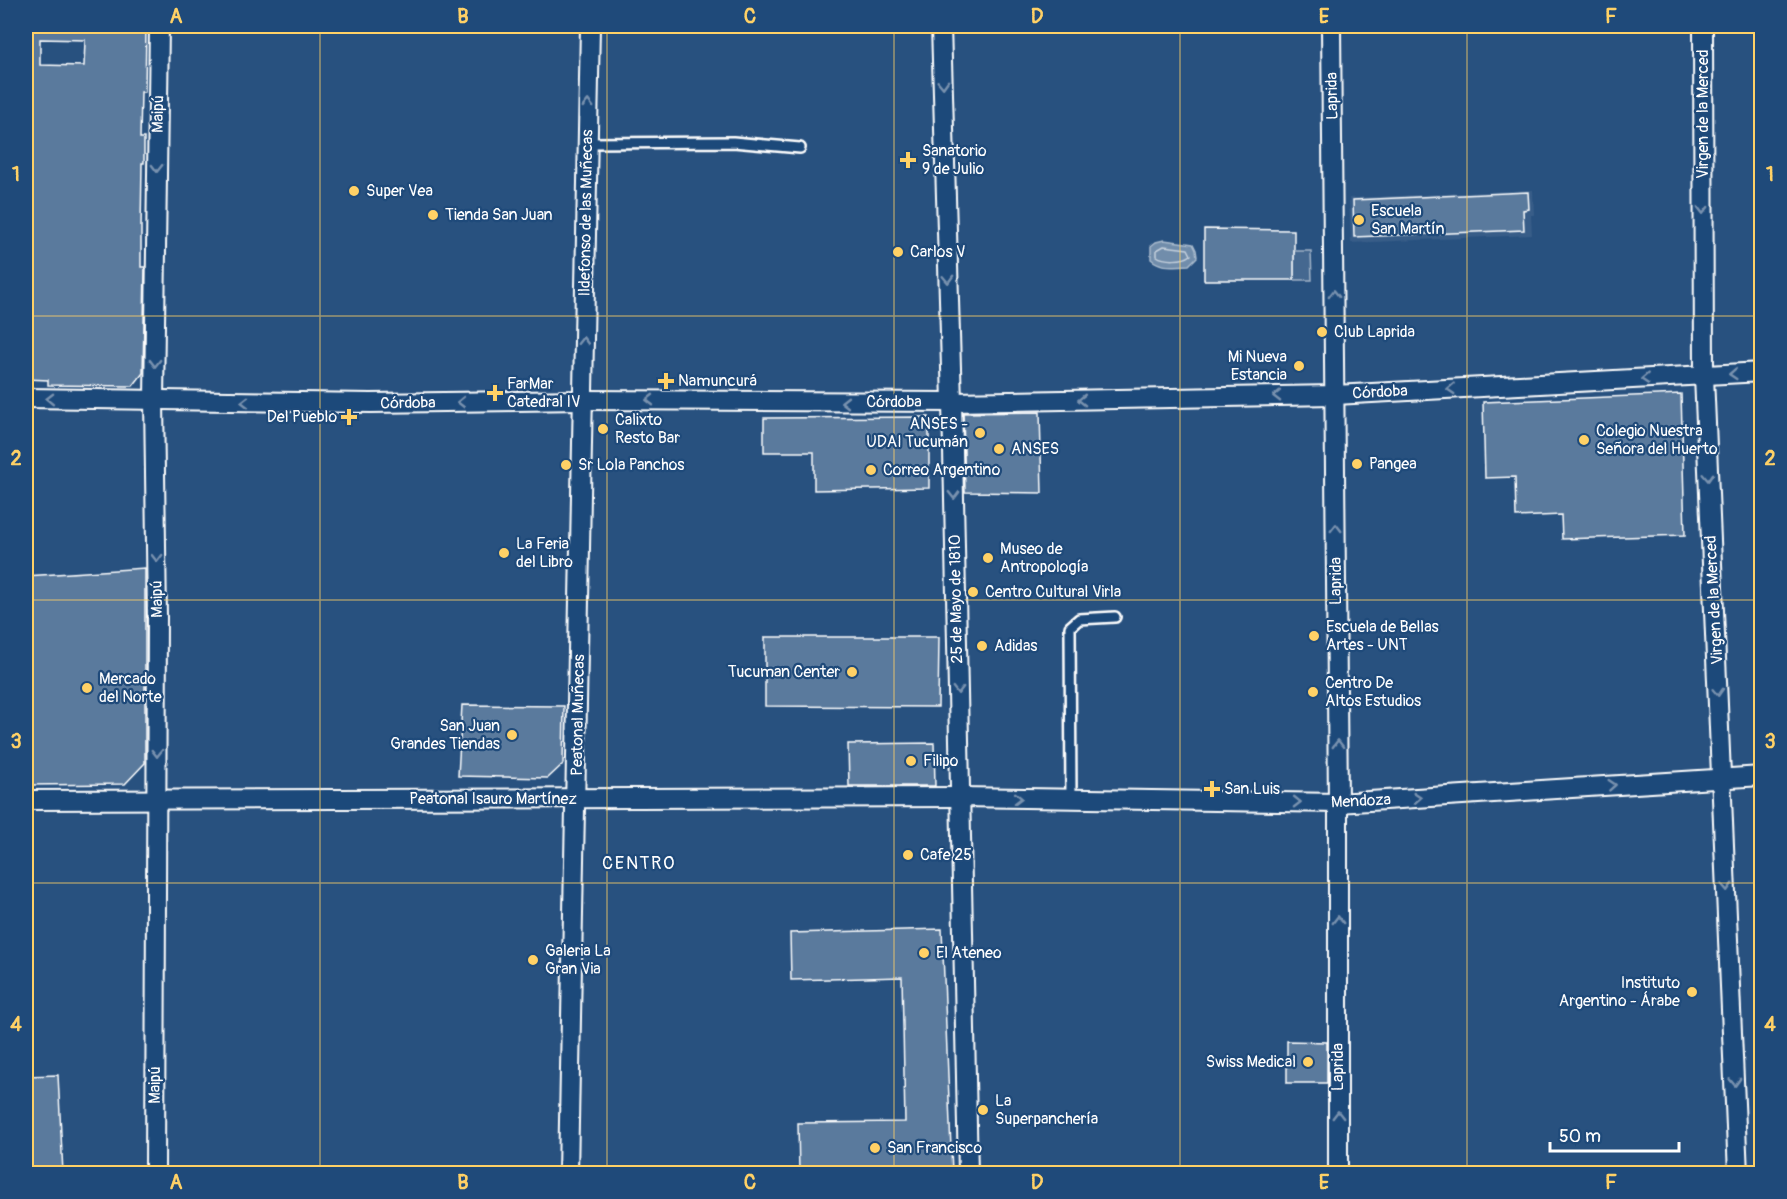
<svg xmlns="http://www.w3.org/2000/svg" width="1787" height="1199" font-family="Pangolin,sans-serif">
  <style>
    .built { fill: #375d88 }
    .green { fill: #446890; stroke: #a2b4c8; stroke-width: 1.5 }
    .water { fill: #718dab; stroke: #aabbcd; stroke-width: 1.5 }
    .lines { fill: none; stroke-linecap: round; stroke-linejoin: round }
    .shore { stroke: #c6d1dd; stroke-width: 1.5 }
    .building { fill: #5a7a9d; stroke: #fff; stroke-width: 1.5; fill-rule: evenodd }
    .lane-casing { stroke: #fff; stroke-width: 14 }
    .street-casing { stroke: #fff; stroke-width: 22 }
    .lane { stroke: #1f4a7a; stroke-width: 9 }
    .street { stroke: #1f4a7a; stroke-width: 18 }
    .oneway { stroke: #7992af }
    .grid { fill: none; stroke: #ffd166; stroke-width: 1.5; stroke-opacity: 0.55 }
    .poi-dot { fill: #ffd166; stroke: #1f4a7a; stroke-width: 2 }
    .labels { text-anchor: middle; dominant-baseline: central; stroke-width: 4.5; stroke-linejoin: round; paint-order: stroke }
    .street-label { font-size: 16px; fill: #fff; stroke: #1f4a7a }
    .poi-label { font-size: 16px; fill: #fff; stroke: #1f4a7a; text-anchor: start }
    .neighbourhood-label { font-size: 18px; letter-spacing: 1.5px; fill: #fff; stroke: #1f4a7a }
    .neatline { fill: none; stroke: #ffd166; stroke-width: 2 }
    .grid-label { font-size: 20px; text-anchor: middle; font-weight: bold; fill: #ffd166 }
  </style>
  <rect width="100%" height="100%" fill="#28517f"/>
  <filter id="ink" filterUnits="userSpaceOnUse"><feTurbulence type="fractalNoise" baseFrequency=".0167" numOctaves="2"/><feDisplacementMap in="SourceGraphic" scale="12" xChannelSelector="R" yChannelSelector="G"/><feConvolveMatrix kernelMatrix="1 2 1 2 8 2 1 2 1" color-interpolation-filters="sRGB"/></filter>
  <g filter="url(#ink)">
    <!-- built -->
    <polygon class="built" points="1533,190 1534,215 1531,215 1532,235 1351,243 1349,198"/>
    <!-- green -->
    <polygon class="green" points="1294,251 1311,251 1312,280 1294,280"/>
    <!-- water -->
    <path class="water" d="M1164,240L1193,244L1196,250L1197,257L1189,265C1176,265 1162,269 1151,259V246L1156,242Z"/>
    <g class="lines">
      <!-- shore -->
      <path class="shore" d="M1164,246L1188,249L1191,255C1184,261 1164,261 1157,256V250Z"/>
    </g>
    <!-- building -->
    <g class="building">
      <path d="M26,26H146L145,92H141L140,138H144V163H142L141,227V267H145L143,373L133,386L48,385V380L26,379ZM40,39L85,40L84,66L40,65Z"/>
      <polygon points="1528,192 1529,209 1523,210 1524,230 1354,237 1353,200"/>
      <polygon points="1204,229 1294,230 1294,280 1204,280"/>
      <polygon points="1681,394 1685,535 1562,539 1561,515 1516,517 1515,477 1485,478 1483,402"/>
      <polygon points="1040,412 1042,493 965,492 963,413"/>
      <polygon points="929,417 929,488 814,490 814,452 764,452 764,418"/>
      <polygon points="145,568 145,763 125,784 26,785 26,576"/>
      <polygon points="765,637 939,637 938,707 765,706"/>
      <polygon points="462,705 564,706 563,764 548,778 458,776"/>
      <polygon points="934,743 935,786 849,786 848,744"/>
      <polygon points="942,929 952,1173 799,1173 798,1123 905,1122 902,977 791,980 790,933"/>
      <polygon points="1287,1041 1327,1042 1327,1083 1287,1083"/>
      <polygon points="58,1075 63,1173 26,1173 26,1076"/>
    </g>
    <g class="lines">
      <defs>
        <g id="lane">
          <polyline points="588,143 733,142 800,148"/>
          <polyline points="1071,799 1070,627 1079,619 1115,617"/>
        </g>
        <g id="street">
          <polyline points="941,26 952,402 968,1174"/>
          <polyline points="1331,26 1338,803 1338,1174"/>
          <polyline points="1703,26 1704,376 1738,1174"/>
          <polyline points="26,398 371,403 582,400 952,402 1335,395 1762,372"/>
          <polyline points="26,800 960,797 1338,803 1762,776"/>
          <polyline points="155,1174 157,617 154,400 159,26"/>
          <path d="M568,1174C578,791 582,408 590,26"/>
        </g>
      </defs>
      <!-- lane casing -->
      <use href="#lane" class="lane-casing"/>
      <!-- street casing -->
      <use href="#street" class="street-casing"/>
      <!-- lane -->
      <use href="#lane" class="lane"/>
      <!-- street -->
      <use href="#street" class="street"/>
    </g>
    <!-- one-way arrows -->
    <defs><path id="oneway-chevron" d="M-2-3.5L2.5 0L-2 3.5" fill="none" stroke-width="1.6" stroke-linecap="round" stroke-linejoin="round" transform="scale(1.5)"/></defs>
    <g class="oneway">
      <use href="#oneway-chevron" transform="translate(943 84) rotate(88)"/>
      <use href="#oneway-chevron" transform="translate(588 104) rotate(-89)"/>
      <use href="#oneway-chevron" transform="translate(157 168) rotate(91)"/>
      <use href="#oneway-chevron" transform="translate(1703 210) rotate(90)"/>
      <use href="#oneway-chevron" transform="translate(948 279) rotate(88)"/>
      <use href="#oneway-chevron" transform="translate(1334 294) rotate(-91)"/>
      <use href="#oneway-chevron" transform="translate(583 341) rotate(-89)"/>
      <use href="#oneway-chevron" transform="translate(155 363) rotate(91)"/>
      <use href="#oneway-chevron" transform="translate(1733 374) rotate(176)"/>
      <use href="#oneway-chevron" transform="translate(1645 379) rotate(177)"/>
      <use href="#oneway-chevron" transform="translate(1451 389) rotate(177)"/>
      <use href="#oneway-chevron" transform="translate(1277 396) rotate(179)"/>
      <use href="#oneway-chevron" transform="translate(50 399) rotate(-179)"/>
      <use href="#oneway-chevron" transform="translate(650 400) rotate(-180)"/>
      <use href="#oneway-chevron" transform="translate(1082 400) rotate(179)"/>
      <use href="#oneway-chevron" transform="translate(245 402) rotate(-180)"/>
      <use href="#oneway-chevron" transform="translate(461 402) rotate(179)"/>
      <use href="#oneway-chevron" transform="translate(845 402) rotate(-180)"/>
      <use href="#oneway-chevron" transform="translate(1708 477) rotate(87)"/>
      <use href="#oneway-chevron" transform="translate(954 495) rotate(89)"/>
      <use href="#oneway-chevron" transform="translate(1336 528) rotate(-90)"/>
      <use href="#oneway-chevron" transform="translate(157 558) rotate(89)"/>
      <use href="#oneway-chevron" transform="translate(958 690) rotate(89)"/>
      <use href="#oneway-chevron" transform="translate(1718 692) rotate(87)"/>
      <use href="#oneway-chevron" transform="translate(1338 744) rotate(-90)"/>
      <use href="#oneway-chevron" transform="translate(157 753) rotate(90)"/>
      <use href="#oneway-chevron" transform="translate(1612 785) rotate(-4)"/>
      <use href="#oneway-chevron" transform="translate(1018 798) rotate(1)"/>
      <use href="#oneway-chevron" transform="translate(1417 798) rotate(-4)"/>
      <use href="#oneway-chevron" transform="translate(1297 802) rotate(1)"/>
      <use href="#oneway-chevron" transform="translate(1727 887) rotate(88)"/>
      <use href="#oneway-chevron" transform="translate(1338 920) rotate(-90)"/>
      <use href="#oneway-chevron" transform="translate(1735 1082) rotate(88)"/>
      <use href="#oneway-chevron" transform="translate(1338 1115) rotate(-90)"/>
    </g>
  </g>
  <!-- grid -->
  <path class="grid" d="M320,26V1174M607,26V1174M894,26V1174M1180,26V1174M1467,26V1174M26,316H1762M26,600H1762M26,883H1762"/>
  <!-- markers -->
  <g class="poi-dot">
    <path d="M905 151h6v6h6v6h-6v6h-6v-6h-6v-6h6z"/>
    <circle cx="354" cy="191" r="6"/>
    <circle cx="433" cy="215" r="6"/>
    <circle cx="1359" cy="220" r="6"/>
    <circle cx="898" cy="252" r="6"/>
    <circle cx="1322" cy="332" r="6"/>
    <circle cx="1299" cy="366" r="6"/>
    <path d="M663 372h6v6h6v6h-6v6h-6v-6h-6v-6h6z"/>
    <path d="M492 384h6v6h6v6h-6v6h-6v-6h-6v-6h6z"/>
    <path d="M346 408h6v6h6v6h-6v6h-6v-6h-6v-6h6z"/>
    <circle cx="603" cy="429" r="6"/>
    <circle cx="980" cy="433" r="6"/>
    <circle cx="1584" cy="440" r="6"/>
    <circle cx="999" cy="449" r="6"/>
    <circle cx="1357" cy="464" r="6"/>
    <circle cx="566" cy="465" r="6"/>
    <circle cx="871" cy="470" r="6"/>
    <circle cx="504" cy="553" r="6"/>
    <circle cx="988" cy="558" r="6"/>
    <circle cx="973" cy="592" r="6"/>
    <circle cx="1314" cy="636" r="6"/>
    <circle cx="982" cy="646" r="6"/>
    <circle cx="852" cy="672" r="6"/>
    <circle cx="87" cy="688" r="6"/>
    <circle cx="1313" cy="692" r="6"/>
    <circle cx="512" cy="735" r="6"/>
    <circle cx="911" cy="761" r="6"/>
    <path d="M1209 780h6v6h6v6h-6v6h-6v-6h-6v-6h6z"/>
    <circle cx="908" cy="855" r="6"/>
    <circle cx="924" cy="953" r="6"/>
    <circle cx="533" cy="960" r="6"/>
    <circle cx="1692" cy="992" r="6"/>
    <circle cx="1308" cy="1062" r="6"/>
    <circle cx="983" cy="1110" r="6"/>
    <circle cx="875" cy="1148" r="6"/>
  </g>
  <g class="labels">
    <!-- street labels -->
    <g class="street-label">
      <text transform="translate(1332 96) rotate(-91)">Laprida</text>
      <text transform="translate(158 114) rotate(-89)">Maipú</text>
      <text transform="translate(1703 114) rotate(-90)">Virgen de la Merced</text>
      <text transform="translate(586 213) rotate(-89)">Ildefonso de las Muñecas</text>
      <text transform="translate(1380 392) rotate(-3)">Córdoba</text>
      <text x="894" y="402">Córdoba</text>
      <text transform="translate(408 403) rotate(-1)">Córdoba</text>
      <text transform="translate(1336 581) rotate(-90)">Laprida</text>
      <text transform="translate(157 599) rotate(-91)">Maipú</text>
      <text transform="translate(956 599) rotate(-91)">25 de Mayo de 1810</text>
      <text transform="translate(1714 600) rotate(-93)">Virgen de la Merced</text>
      <text transform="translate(578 715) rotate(-89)">Peatonal Muñecas</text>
      <text x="493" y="799">Peatonal Isauro Martínez</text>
      <text transform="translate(1361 801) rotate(-3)">Mendoza</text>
      <text transform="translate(1338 1067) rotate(-90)">Laprida</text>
      <text transform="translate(155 1085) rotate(-90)">Maipú</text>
    </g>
    <!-- poi labels -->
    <g class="poi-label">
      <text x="922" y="151">Sanatorio<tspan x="922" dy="18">9 de Julio</tspan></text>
      <text x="366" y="191">Super Vea</text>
      <text x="1371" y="211">Escuela<tspan x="1371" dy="18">San Martín</tspan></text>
      <text x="445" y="215">Tienda San Juan</text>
      <text x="910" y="252">Carlos V</text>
      <text x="1334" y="332">Club Laprida</text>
      <text x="1287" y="357" text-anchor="end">Mi Nueva<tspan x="1287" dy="18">Estancia</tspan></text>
      <text x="678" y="381">Namuncurá</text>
      <text x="507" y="384">FarMar<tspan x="507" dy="18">Catedral IV</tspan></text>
      <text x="337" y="417" text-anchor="end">Del Pueblo</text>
      <text x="615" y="420">Calixto<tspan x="615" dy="18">Resto Bar</tspan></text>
      <text x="968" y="424" text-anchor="end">ANSES -<tspan x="968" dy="18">UDAI Tucumán</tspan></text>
      <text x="1596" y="431">Colegio Nuestra<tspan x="1596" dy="18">Señora del Huerto</tspan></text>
      <text x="1011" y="449">ANSES</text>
      <text x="1369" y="464">Pangea</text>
      <text x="578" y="465">Sr Lola Panchos</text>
      <text x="883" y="470">Correo Argentino</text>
      <text x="516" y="544">La Feria<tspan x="516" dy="18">del Libro</tspan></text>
      <text x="1000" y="549">Museo de<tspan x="1000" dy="18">Antropología</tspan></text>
      <text x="985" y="592">Centro Cultural Virla</text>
      <text x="1326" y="627">Escuela de Bellas<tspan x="1326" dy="18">Artes - UNT</tspan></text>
      <text x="994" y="646">Adidas</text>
      <text x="840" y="672" text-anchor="end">Tucuman Center</text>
      <text x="99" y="679">Mercado<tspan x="99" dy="18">del Norte</tspan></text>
      <text x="1325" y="683">Centro De<tspan x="1325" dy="18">Altos Estudios</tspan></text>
      <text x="500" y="726" text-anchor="end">San Juan<tspan x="500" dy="18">Grandes Tiendas</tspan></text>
      <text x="923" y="761">Filipo</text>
      <text x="1224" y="789">San Luis</text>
      <text x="920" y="855">Cafe 25</text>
      <text x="545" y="951">Galeria La<tspan x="545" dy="18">Gran Via</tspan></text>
      <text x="936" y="953">El Ateneo</text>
      <text x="1680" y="983" text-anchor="end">Instituto<tspan x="1680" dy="18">Argentino - Árabe</tspan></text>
      <text x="1296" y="1062" text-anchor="end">Swiss Medical</text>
      <text x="995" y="1101">La<tspan x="995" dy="18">Superpanchería</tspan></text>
      <text x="887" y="1148">San Francisco</text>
    </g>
    <!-- neighbourhood labels -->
    <g class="neighbourhood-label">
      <text x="639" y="863">CENTRO</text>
    </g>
  </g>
  <!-- margin -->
  <rect width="1787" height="1199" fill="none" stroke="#1f4a7a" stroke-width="66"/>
  <!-- scale -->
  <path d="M1550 1142v9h129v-9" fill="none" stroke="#ffffff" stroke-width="3"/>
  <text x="1559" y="1142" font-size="18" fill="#ffffff" stroke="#1f4a7a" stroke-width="4.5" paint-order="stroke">50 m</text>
  <rect x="33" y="33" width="1721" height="1133" class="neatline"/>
  <g class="grid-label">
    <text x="176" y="23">A</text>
    <text x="463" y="23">B</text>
    <text x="750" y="23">C</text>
    <text x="1037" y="23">D</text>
    <text x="1324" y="23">E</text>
    <text x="1611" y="23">F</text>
    <text x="16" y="181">1</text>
    <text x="1770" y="181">1</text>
    <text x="16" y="465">2</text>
    <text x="1770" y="465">2</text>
    <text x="16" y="748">3</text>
    <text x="1770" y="748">3</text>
    <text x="16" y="1031">4</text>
    <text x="1770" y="1031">4</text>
    <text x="176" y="1189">A</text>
    <text x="463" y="1189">B</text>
    <text x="750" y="1189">C</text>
    <text x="1037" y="1189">D</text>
    <text x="1324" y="1189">E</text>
    <text x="1611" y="1189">F</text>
  </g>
</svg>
